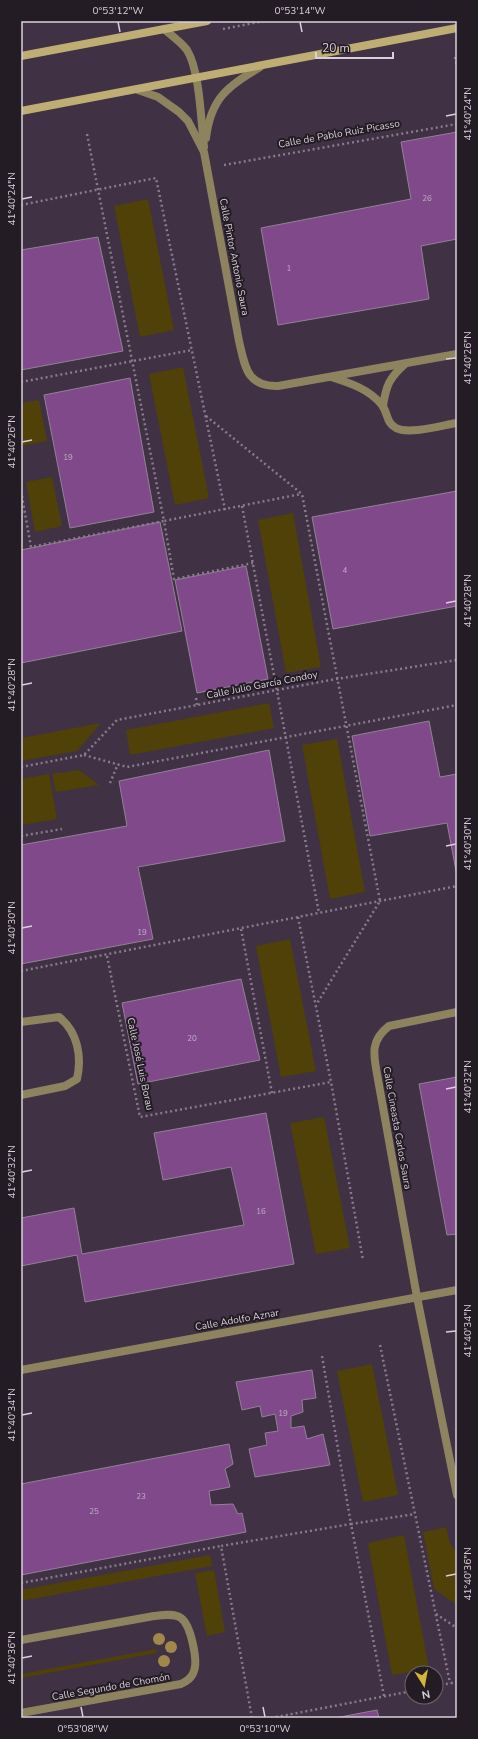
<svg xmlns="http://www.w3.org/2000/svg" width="478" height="1739" font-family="'Nunito Sans',sans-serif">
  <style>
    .green { fill: #4f4107 }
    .building { fill: #7f498a; stroke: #938197 }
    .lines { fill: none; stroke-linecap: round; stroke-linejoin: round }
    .path { stroke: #887c8b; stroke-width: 2.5; stroke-dasharray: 2 3; stroke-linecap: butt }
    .minor { stroke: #8e835f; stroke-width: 8 }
    .secondary { stroke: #bfae73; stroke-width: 8 }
    .tree { fill: #a1874a }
    .ticks { fill: none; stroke: #d9d0db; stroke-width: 1.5 }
    .labels { text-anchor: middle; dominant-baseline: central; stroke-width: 4; stroke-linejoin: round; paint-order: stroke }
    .number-label { font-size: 8px; fill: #c2aec7 }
    .street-label { font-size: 10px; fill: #d9d0db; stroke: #231c24 }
    .neatline { fill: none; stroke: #d9d0db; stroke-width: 1.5 }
    .ticks-label { font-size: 10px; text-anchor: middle; fill: #d9d0db }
  </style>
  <rect width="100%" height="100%" fill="#403144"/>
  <!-- green -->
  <g class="green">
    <polygon points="148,199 174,330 140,337 114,206"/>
    <polygon points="183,367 209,498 175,505 149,374"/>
    <polygon points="39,400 47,441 21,446 21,403"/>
    <polygon points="52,477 62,526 35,532 26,482"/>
    <polygon points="293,513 321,667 286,673 258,520"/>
    <polygon points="269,703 274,728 130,755 126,730"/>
    <polygon points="101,723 77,751 21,761 21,738"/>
    <polygon points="337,739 365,892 330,899 302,745"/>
    <polygon points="79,770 99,785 56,792 52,774"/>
    <polygon points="49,774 57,819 21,825 21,779"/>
    <polygon points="290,939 316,1071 281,1077 256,946"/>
    <polygon points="324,1117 350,1248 316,1254 290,1123"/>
    <polygon points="372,1364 398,1495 363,1502 337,1371"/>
    <polygon points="446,1527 450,1543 457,1554 457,1605 434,1589 423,1532"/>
    <polygon points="404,1535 429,1669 392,1675 368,1543"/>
    <polygon points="210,1555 212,1566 21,1601 21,1590"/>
    <polygon points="214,1570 225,1632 207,1636 195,1573"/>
    <polygon points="156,1649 157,1653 21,1678 21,1674"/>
  </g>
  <!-- building -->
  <g class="building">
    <polygon points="457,132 457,239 421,246 429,299 278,325 261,228 411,199 401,142"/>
    <polygon points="98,237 123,351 21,370 21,250"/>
    <polygon points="130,378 154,512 70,528 44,395"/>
    <polygon points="457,491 457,606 333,629 312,517"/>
    <polygon points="160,522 182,631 21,663 21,550"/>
    <polygon points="246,566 268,679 197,693 175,580"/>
    <polygon points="429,721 440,777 457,774 457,876 447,823 370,836 352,736"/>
    <polygon points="269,750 285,841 138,867 153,939 21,964 21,845 127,826 119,781"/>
    <polygon points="241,979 260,1060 138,1084 122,1003"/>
    <polygon points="457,1077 457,1234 447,1235 419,1084"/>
    <polygon points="266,1113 294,1264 85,1302 77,1255 21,1266 21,1218 74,1208 82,1254 244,1225 231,1167 163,1180 154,1133"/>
    <polygon points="312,1370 316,1398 302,1400 303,1412 291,1416 291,1428 304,1426 307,1439 323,1434 330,1465 255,1477 249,1449 267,1445 265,1433 278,1431 275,1414 262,1417 260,1406 242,1410 236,1382"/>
    <polygon points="229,1444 233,1464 225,1469 230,1487 209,1491 211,1505 233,1504 238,1514 242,1513 246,1532 21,1575 21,1484"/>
    <polygon points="377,1710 379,1718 335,1718"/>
  </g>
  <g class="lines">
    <!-- path -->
    <g class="path">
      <polyline points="223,29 264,21"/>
      <polyline points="455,57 457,66"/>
      <polyline points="87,134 164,521 301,494"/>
      <polyline points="224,165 457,124"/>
      <polyline points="21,205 156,178 225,510"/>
      <polyline points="21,382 192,350"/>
      <polyline points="206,416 302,494 380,901 316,1005"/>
      <polyline points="21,491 31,547 164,521 174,579 253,563"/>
      <polyline points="242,506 319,913"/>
      <polyline points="196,698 197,705"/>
      <polyline points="84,755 127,767 457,705"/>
      <polyline points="21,767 84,755 117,720 336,679 457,660"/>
      <polyline points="110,783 118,764"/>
      <polyline points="21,836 62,829"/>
      <polyline points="298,917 331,1082 363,1260"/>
      <polyline points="241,929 272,1093"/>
      <polyline points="107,956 140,1117 331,1082"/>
      <polyline points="21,971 457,886"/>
      <polyline points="380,1345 450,1683"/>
      <polyline points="21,1583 221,1546"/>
      <polyline points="436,1614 457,1628"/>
      <polyline points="436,1686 457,1682"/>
      <polyline points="384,1696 351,1524 415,1514"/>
      <polyline points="252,1718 221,1546 351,1524 322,1356"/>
      <polyline points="271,1718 412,1691"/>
    </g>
    <!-- minor -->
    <g class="minor">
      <path d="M164,29C172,36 181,42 187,50C200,71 201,122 204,147"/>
      <path d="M138,90L158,97L179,112L188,121L204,152L239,341C245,367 247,387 278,386L457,354"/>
      <path d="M206,138C211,98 227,87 260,67"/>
      <path d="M331,377C350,383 369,389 382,405C388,413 386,423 396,428C409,435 443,425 457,423"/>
      <path d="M383,406C386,386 389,378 405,364"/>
      <path d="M457,1012L389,1026C371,1040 373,1053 377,1074L417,1297L457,1495"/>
      <path d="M21,1022L59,1017C78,1032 82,1057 77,1079L65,1086L21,1095"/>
      <polyline points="21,1370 457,1290"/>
      <path d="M21,1640L154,1616C163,1615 174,1613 181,1618C191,1625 198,1661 194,1671C192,1678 187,1681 181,1684L21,1713"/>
    </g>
    <!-- secondary -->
    <g class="secondary">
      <polyline points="21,56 207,21"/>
      <polyline points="21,111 457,28"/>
    </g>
  </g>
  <!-- trees -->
  <g class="tree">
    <circle cx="159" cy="1639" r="6"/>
    <circle cx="171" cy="1647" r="6"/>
    <circle cx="164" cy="1661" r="6"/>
  </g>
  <!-- ticks -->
  <path class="ticks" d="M118,22L120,32M300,22L302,32M446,116L456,114M22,199L32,197M446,359L456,358M22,442L32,440M446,603L456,601M22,685L32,683M446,846L456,844M22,928L32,926M446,1089L456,1087M22,1172L32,1170M446,1332L456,1331M22,1415L32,1413M446,1576L456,1574M22,1658L32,1656M81,1707L83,1717M263,1707L265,1717"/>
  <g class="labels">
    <!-- number labels -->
    <g class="number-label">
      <text x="427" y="198">26</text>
      <text x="289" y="268">1</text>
      <text x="68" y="457">19</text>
      <text x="345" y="570">4</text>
      <text x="142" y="932">19</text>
      <text x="192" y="1038">20</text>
      <text x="261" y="1211">16</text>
      <text x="283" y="1413">19</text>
      <text x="141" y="1496">23</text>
      <text x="94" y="1511">25</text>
    </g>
    <!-- street labels -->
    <g class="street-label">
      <text transform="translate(339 134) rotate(-10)">Calle de Pablo Ruiz Picasso</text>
      <text transform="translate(234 257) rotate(79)">Calle Pintor Antonio Saura</text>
      <text transform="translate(262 685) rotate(-11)">Calle Julio García Condoy</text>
      <text transform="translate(140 1064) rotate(78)">Calle José Luis Borau</text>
      <text transform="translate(397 1128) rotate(80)">Calle Cineasta Carlos Saura</text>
      <text transform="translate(237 1320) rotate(-10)">Calle Adolfo Aznar</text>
      <text transform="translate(111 1687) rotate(-10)">Calle Segundo de Chomón</text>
    </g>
  </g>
  <!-- border -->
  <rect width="478" height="1739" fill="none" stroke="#231c24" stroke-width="44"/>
  <!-- north arrow -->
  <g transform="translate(424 1685) rotate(169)"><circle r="19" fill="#231c24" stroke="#6c646d"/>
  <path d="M0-3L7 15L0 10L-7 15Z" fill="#d6b534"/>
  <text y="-6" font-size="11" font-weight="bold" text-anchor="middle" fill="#d9d0db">N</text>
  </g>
  <!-- scale -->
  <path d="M316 52v6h77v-6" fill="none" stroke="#d9d0db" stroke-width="2"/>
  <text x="322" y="52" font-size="12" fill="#d9d0db" stroke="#231c24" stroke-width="3" paint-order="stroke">20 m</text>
  <rect x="22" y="22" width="434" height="1695" class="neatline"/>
  <g class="ticks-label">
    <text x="118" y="14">0°53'12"W</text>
    <text x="300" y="14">0°53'14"W</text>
    <text transform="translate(467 114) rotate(-90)" y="4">41°40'24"N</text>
    <text transform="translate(11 199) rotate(-90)" y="4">41°40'24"N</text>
    <text transform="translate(467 358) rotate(-90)" y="4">41°40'26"N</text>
    <text transform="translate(11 442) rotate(-90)" y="4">41°40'26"N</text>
    <text transform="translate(467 601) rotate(-90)" y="4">41°40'28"N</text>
    <text transform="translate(11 685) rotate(-90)" y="4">41°40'28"N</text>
    <text transform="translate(467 844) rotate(-90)" y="4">41°40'30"N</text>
    <text transform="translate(11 928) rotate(-90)" y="4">41°40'30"N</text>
    <text transform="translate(467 1087) rotate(-90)" y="4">41°40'32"N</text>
    <text transform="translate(11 1172) rotate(-90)" y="4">41°40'32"N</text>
    <text transform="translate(467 1331) rotate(-90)" y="4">41°40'34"N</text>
    <text transform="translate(11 1415) rotate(-90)" y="4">41°40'34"N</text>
    <text transform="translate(467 1574) rotate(-90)" y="4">41°40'36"N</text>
    <text transform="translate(11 1658) rotate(-90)" y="4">41°40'36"N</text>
    <text x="83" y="1732">0°53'08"W</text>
    <text x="265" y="1732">0°53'10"W</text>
  </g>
</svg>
